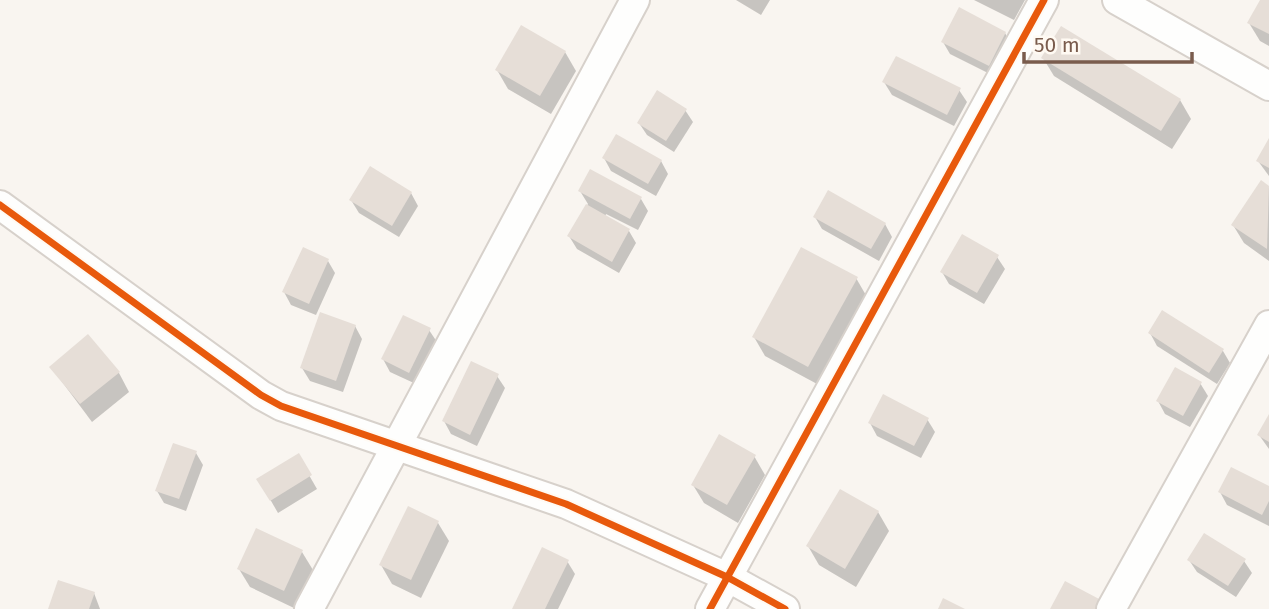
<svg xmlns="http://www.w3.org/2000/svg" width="1269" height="609" font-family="'Fira Sans',sans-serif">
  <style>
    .shadow { fill: #0003 }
    .building { fill: #e6ded7 }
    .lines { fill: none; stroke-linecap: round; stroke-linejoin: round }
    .minor-casing { stroke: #d7d1cb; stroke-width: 32 }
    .minor { stroke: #fefefd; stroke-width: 28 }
    .cycleway-casing { stroke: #fffaf3; stroke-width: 11 }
    .cycleway { stroke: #e8590c; stroke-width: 7 }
  </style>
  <rect width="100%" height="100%" fill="#f9f5f0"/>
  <!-- shadow -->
  <g class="shadow">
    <polygon points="736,0 770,0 761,15"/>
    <polygon points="974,0 1025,0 1014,20"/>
    <polygon points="1262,0 1269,0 1269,46 1260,41 1249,23"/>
    <polygon points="1005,33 1012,46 996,77 950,54 943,42"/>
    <polygon points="565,52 576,71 551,114 508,89 497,70"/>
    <polygon points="1043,58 1180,100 1191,119 1172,149 1054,76"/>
    <polygon points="884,82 959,90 967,102 954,126 892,95"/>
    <polygon points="685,110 693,122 674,152 647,135 639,123"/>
    <polygon points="1269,141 1269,176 1258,161"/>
    <polygon points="604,158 661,161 668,174 656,196 611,171"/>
    <polygon points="1261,183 1269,188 1269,261 1244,243 1233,225"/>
    <polygon points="580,191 641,199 648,211 638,230 606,214 605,217 629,231 636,243 619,273 577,249 569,236 588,204"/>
    <polygon points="411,193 418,206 399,237 359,213 351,200"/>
    <polygon points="815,217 885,224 892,237 879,261 822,229"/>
    <polygon points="997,257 1005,269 984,304 949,284 942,272"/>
    <polygon points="328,261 335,273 316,315 291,305 284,292"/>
    <polygon points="856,278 867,297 819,385 765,356 754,337"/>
    <polygon points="1163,312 1223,351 1230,363 1217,384 1157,346 1150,333"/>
    <polygon points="355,326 362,339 343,392 310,381 302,368"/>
    <polygon points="429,330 437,342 416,384 390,372 383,359"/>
    <polygon points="51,367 119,373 129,392 92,422"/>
    <polygon points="497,376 505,388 477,446 451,434 444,421"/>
    <polygon points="1200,383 1208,396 1190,427 1165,414 1158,401"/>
    <polygon points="1269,417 1269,449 1259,435"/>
    <polygon points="927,419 935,432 921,458 877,436 870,423"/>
    <polygon points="196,453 203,465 186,511 164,503 157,491"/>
    <polygon points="298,456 317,489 278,513 259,480"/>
    <polygon points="754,456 765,475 738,523 704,503 693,485"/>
    <polygon points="1269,488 1269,526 1227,505 1220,492"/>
    <polygon points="409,509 438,523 449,541 421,598 392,584 381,565"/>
    <polygon points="878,512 889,531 856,587 819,565 808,546"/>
    <polygon points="302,552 313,570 294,608 250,587 239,569"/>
    <polygon points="1189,560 1244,561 1252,573 1236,597 1197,572"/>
    <polygon points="567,561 575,574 558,609 514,609"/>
    <polygon points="94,593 100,609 50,609"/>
  </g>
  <!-- building -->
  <g class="building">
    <polygon points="1260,0 1269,0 1269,34 1247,23"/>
    <polygon points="959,7 1006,32 989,66 941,42"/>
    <polygon points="521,25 566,51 540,96 495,70"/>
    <polygon points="1061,26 1181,99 1161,131 1041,58"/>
    <polygon points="896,56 961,88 947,115 882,82"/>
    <polygon points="657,90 687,109 666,141 637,123"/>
    <polygon points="616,134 662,160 648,184 602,158"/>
    <polygon points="1269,138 1269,168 1256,161"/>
    <polygon points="370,166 412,192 392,226 349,200"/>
    <polygon points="590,169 642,197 630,219 578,191"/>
    <polygon points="1261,180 1269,186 1267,249 1231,225"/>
    <polygon points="828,190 886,223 871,249 813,217"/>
    <polygon points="586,204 630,229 612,262 567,236"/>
    <polygon points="962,234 999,255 977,293 940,272"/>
    <polygon points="303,247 329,259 309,304 282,292"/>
    <polygon points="801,247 858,277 808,367 752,337"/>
    <polygon points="1162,310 1224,349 1209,373 1148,333"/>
    <polygon points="320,312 356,325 336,381 300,368"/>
    <polygon points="403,315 431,328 409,373 381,359"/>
    <polygon points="88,334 120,372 80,404 49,367"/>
    <polygon points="471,361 499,374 470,435 442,421"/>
    <polygon points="1175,367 1202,382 1183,416 1156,401"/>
    <polygon points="883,394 929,418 914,446 868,423"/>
    <polygon points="1269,414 1269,442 1257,435"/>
    <polygon points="719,434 756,455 727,505 691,485"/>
    <polygon points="173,443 197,451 179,499 155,491"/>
    <polygon points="299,453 312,475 270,501 256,479"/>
    <polygon points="1231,467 1269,486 1269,501 1262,515 1218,492"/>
    <polygon points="840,489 879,511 845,569 806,546"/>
    <polygon points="408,506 439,521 411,580 379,565"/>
    <polygon points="256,528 303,550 284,591 237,569"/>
    <polygon points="1204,533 1246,559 1228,586 1187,560"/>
    <polygon points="542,547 569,560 545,609 512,609"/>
    <polygon points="58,580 95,592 89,609 48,609"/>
    <polygon points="1065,581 1101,600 1096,609 1050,609"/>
    <polygon points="943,598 965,609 938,609"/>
  </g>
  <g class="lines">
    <defs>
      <g id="minor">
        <polyline points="1117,0 1269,86"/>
        <polyline points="0,205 261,395 281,406 566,504 727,577 785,609"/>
        <polyline points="309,609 635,0"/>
        <polyline points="710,609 1044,0"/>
        <polyline points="1111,609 1269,325"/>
      </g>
    </defs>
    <!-- minor casing -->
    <use href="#minor" class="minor-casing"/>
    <!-- minor -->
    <use href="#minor" class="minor"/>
    <defs>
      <g id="cycleway">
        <polyline points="0,205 261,395 281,406 566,504 727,577 785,609"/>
        <polyline points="710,609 1044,0"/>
      </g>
    </defs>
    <!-- cycleway casing -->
    <use href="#cycleway" class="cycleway-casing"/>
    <!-- cycleway -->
    <use href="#cycleway" class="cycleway"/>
  </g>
  <!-- scale -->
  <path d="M1024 52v10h168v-10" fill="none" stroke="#7a5c4d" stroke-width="3.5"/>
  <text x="1034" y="52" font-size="21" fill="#7a5c4d" stroke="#fffaf3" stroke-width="5" paint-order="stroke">50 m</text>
</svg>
